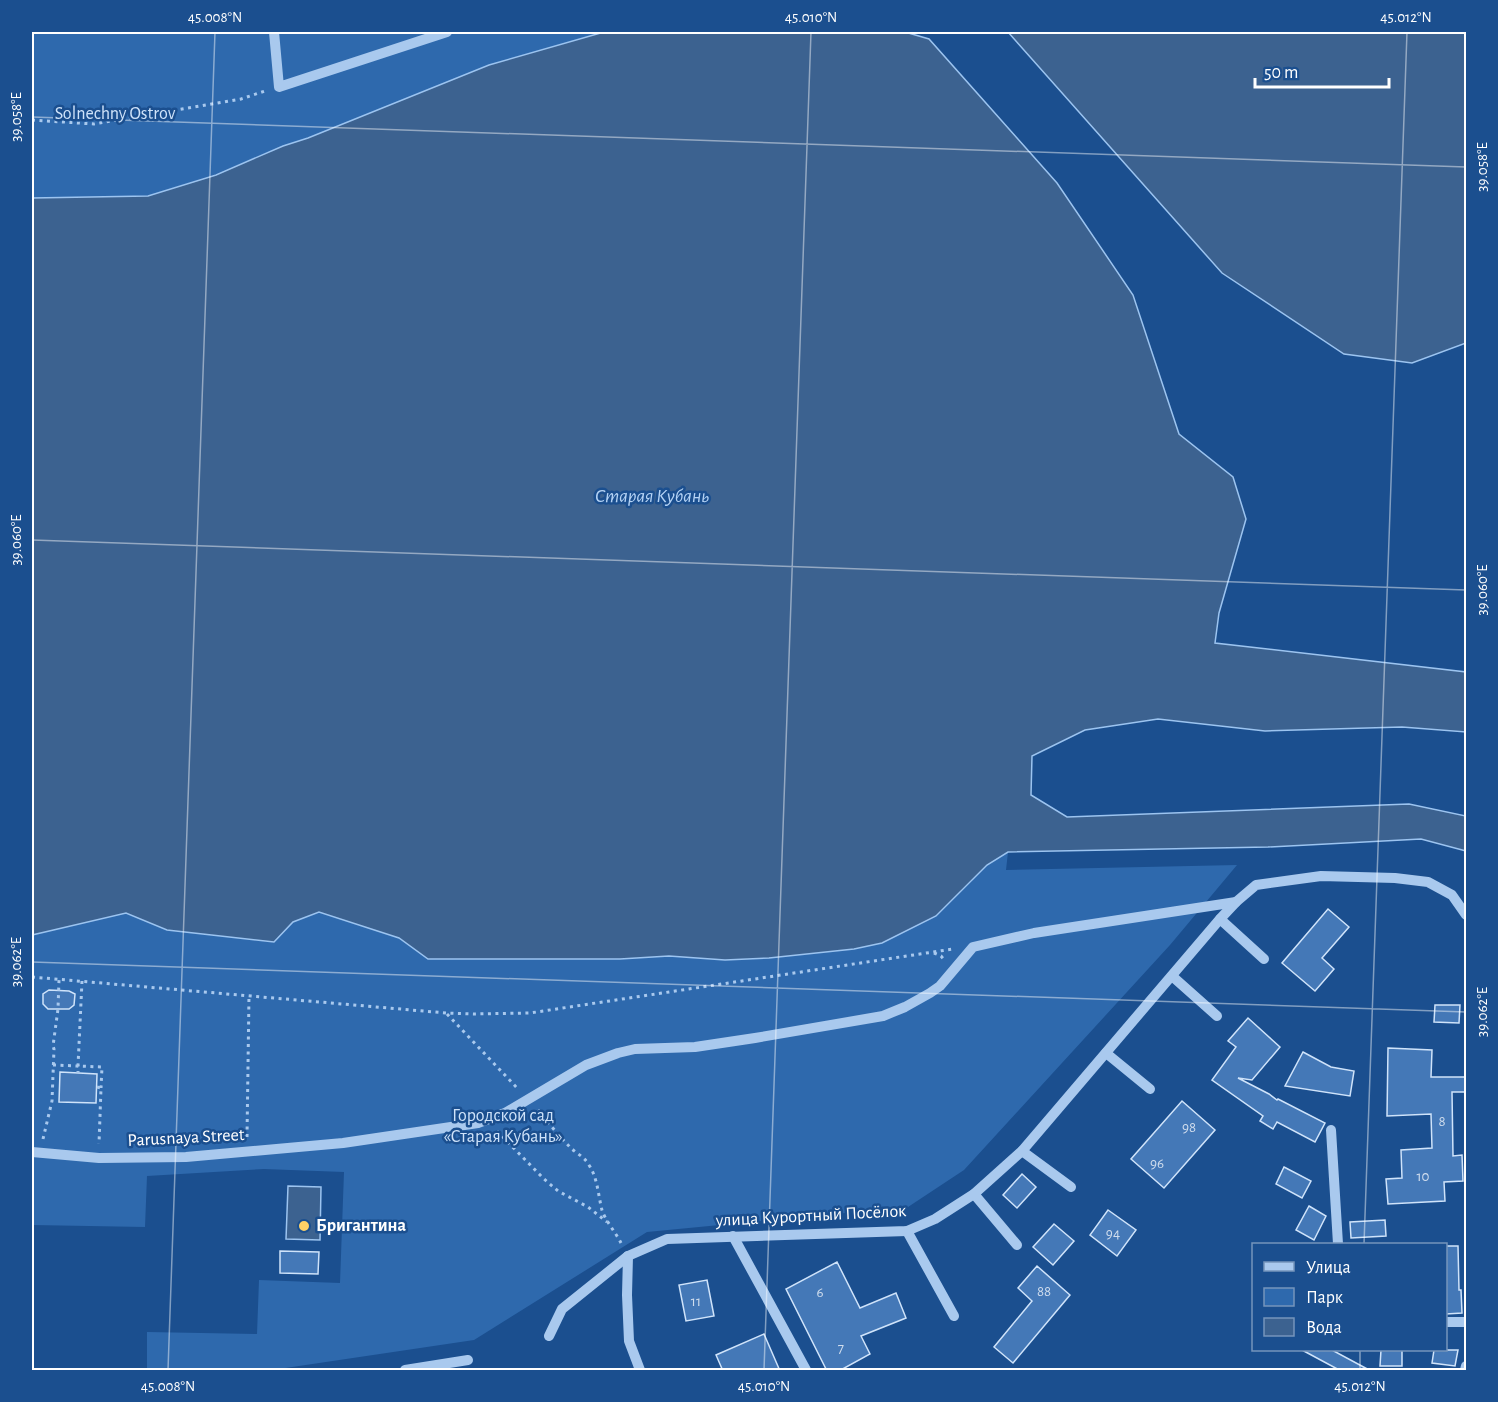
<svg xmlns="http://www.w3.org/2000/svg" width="1498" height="1402" font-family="'Alegreya Sans',sans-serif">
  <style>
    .green { fill: #2e69ad }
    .water { fill: #3c6290; stroke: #9cc4f0; stroke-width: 1.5 }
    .building { fill: #4478b7; stroke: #cfe3fa; stroke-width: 1.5 }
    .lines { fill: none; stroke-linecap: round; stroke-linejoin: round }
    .path { stroke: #a9c9ee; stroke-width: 3; stroke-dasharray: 3 4.5; stroke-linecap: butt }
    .minor { stroke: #a9c9ee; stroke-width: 10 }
    .ticks { fill: none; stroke: #fff; stroke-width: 1.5; stroke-opacity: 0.45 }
    .poi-dot { fill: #ffd166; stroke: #1b4f8f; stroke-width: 2 }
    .labels { text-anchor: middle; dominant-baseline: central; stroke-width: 5; stroke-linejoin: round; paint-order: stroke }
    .number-label { font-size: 15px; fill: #d0dded }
    .park-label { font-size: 18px; fill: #cfe3fa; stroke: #1b4f8f }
    .street-label { font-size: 18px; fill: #fff; stroke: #1b4f8f }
    .poi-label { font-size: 18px; font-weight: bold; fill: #fff; stroke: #1b4f8f; text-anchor: start }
    .water-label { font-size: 20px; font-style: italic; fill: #b5d3f5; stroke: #1b4f8f }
    .neatline { fill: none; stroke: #fff; stroke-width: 2 }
    .ticks-label { font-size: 15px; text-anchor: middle; fill: #fff }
  </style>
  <rect width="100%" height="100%" fill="#1b4f8f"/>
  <!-- green -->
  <g class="green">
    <polygon points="32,32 604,32 489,65 308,138 283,146 216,174 148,196 40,199 32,198"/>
    <polygon points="1008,852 1006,870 1237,865 1170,945 964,1170 908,1207 647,1232 474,1340 272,1370 147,1370 147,1332 257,1334 259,1280 340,1283 344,1172 264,1169 147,1176 145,1227 32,1225 32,935 126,913 167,930 274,942 293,922 319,912 399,938 428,959 669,956 725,960 769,958 854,949 882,943 987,865"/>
  </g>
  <!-- water -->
  <g class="water">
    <polygon points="604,32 905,32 929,39 1057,183 1133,295 1179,434 1233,477 1246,519 1219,613 1215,643 1466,672 1466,732 1402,727 1265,731 1158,719 1085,730 1032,756 1031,795 1067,817 1409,804 1466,816 1466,851 1421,839 1268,847 1008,852 987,865 936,916 882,943 854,949 769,958 725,960 669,956 620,959 428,959 399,938 319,912 293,922 274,942 167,930 126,913 32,935 32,198 148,196 216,175 283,146 308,138 489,65"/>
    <polygon points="1008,32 1466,32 1466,343 1412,363 1344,354 1222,273"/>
    <polygon points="288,1186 321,1187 320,1240 286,1239"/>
  </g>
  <!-- building -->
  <g class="building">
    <polygon points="1328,909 1349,927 1322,958 1334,969 1315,991 1282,963"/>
    <polygon points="49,990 69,991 75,994 74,1005 69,1009 48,1009 43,1004 43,994"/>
    <polygon points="1435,1005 1460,1005 1459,1023 1434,1022"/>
    <polygon points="1248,1018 1280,1047 1252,1080 1238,1078 1269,1094 1277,1100 1278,1099 1325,1123 1315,1142 1277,1122 1273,1129 1260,1121 1263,1116 1212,1080 1236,1047 1228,1041"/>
    <polygon points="1388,1048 1432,1050 1431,1077 1467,1077 1467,1092 1452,1092 1453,1156 1462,1155 1463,1181 1444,1182 1445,1201 1388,1204 1386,1179 1402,1178 1401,1150 1432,1148 1431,1114 1387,1116"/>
    <polygon points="1303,1052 1331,1067 1354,1071 1350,1096 1285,1086"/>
    <polygon points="60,1072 97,1074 96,1103 59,1102"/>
    <polygon points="1182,1101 1215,1130 1164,1188 1131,1159"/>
    <polygon points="1284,1167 1311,1181 1302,1198 1276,1184"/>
    <polygon points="1022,1174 1036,1187 1017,1208 1003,1195"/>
    <polygon points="1309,1206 1326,1216 1314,1240 1296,1230"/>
    <polygon points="1108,1210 1136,1230 1117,1256 1090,1235"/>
    <polygon points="1385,1220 1386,1236 1351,1238 1350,1222"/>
    <polygon points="1054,1224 1074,1241 1053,1265 1033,1247"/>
    <polygon points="1446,1246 1458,1246 1459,1290 1461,1290 1462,1313 1446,1314"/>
    <polygon points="280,1251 319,1252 318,1274 280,1273"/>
    <polygon points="837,1262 860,1308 896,1293 906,1318 861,1336 870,1354 839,1371 827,1371 786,1289"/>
    <polygon points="1037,1266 1070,1295 1013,1363 994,1347 1032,1301 1018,1288"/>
    <polygon points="707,1280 714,1316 686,1321 679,1285"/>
    <polygon points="764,1334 780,1371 723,1371 716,1355"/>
    <polygon points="1302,1350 1332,1350 1371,1371 1341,1371"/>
    <polygon points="1381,1350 1402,1350 1402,1366 1380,1366"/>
    <polygon points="1434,1350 1458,1350 1455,1366 1432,1363"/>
  </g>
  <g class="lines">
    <!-- path -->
    <g class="path">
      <polyline points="32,120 94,124 241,99 265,91"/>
      <polyline points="934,953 941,956 945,961"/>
      <polyline points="32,977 446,1013 473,1014 530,1013 953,949"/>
      <polyline points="82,981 78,1066 102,1067 101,1088"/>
      <polyline points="447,1014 519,1090"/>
      <polyline points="53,1065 78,1066 78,1073"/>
      <polyline points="97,1087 101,1088 99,1144"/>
      <path d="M538,1110C548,1122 558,1135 569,1146C575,1153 584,1156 589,1165C598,1179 598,1195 602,1210C605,1220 616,1233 621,1243"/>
      <polyline points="497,1131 544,1179 558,1191 588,1207 607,1222"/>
      <polyline points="247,1137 249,995"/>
      <polyline points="43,1139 52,1101 54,1049 53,1046 58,1009 59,980"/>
    </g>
    <!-- minor -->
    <g class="minor">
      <polyline points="274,32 279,87 447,32"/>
      <polyline points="1220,919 1264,959"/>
      <polyline points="1172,976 1217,1016"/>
      <polyline points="1106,1053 1150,1089"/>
      <polyline points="1331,1130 1338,1244"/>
      <polyline points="1022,1151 1071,1187"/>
      <polyline points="32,1152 99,1158 186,1157 343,1143 478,1123 505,1113 586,1065 618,1053 635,1049 695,1047 755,1038 883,1016 905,1007 930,993 940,986 973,947 1034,933 1236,902"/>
      <polyline points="974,1194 1017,1245"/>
      <polyline points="907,1231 954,1316"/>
      <polyline points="733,1236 806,1370"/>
      <polyline points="628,1256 627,1295 629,1341 640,1370"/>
      <polyline points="1446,1322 1466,1322"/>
      <polyline points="549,1336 562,1309 628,1256 667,1239 907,1231 935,1219 974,1194 1022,1151 1220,919 1236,902 1256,885 1321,876 1395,878 1428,882 1452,895 1466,915"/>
      <polyline points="405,1370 468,1360"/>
      <polyline points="1465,1370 1466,1366"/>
    </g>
  </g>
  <!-- ticks -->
  <path class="ticks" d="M32,117L1466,167M32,540L1466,590M32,962L1466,1012M1364,1244L1407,32M168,1370L215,32M764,1370L811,32M1360,1370V1350"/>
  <!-- markers -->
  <circle class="poi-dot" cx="304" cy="1226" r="6"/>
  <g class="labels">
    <!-- number labels -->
    <g class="number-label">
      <text x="1442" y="1121">8</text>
      <text x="1189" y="1127">98</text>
      <text x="1157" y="1163">96</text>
      <text x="1423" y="1176">10</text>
      <text x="1113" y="1233">94</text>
      <text x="1044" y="1291">88</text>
      <text x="820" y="1292">6</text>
      <text x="696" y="1301">11</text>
      <text x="841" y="1348">7</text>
    </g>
    <!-- park labels -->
    <g class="park-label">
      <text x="115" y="114">Solnechny Ostrov</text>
      <text x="503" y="1116">Городской сад<tspan x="503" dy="21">«Старая Кубань»</tspan></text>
    </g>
    <!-- street labels -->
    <g class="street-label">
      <text transform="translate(186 1138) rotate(-3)">Parusnaya Street</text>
      <text transform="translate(811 1216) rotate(-3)">улица Курортный Посёлок</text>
    </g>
    <!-- poi labels -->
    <g class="poi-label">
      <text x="316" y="1226">Бригантина</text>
    </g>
    <!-- water labels -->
    <g class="water-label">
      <text x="652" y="496">Старая Кубань</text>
    </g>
  </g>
  <!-- border -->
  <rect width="1498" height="1402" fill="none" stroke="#1b4f8f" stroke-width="66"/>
  <!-- legend -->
  <rect x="1252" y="1243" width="195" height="108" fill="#1b4f8f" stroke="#7695bc" stroke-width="1.5"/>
  <rect x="1264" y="1262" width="30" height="9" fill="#a9c9ee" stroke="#7695bc" stroke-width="1.5"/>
  <text x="1306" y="1273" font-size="18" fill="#ffffff">Улица</text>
  <rect x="1264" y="1288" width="30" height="18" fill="#2e69ad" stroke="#7695bc" stroke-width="1.5"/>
  <text x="1306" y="1303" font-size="18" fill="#ffffff">Парк</text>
  <rect x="1264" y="1318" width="30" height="18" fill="#3c6290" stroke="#7695bc" stroke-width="1.5"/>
  <text x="1306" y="1333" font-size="18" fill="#ffffff">Вода</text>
  <!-- scale -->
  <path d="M1255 78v9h134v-9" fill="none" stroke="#ffffff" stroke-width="3"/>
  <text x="1264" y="78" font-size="18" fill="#ffffff" stroke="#1b4f8f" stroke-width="4.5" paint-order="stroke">50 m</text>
  <rect x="33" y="33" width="1432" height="1336" class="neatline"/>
  <g class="ticks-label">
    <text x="215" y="22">45.008°N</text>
    <text x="811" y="22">45.010°N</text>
    <text x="1406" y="22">45.012°N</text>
    <text transform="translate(16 117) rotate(-90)" y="5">39.058°E</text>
    <text transform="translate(1482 167) rotate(-90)" y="5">39.058°E</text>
    <text transform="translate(16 540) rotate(-90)" y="5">39.060°E</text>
    <text transform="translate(1482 590) rotate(-90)" y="5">39.060°E</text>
    <text transform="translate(16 962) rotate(-90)" y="5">39.062°E</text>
    <text transform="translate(1482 1012) rotate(-90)" y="5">39.062°E</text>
    <text x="168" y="1391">45.008°N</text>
    <text x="764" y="1391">45.010°N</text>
    <text x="1360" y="1391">45.012°N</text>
  </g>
</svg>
